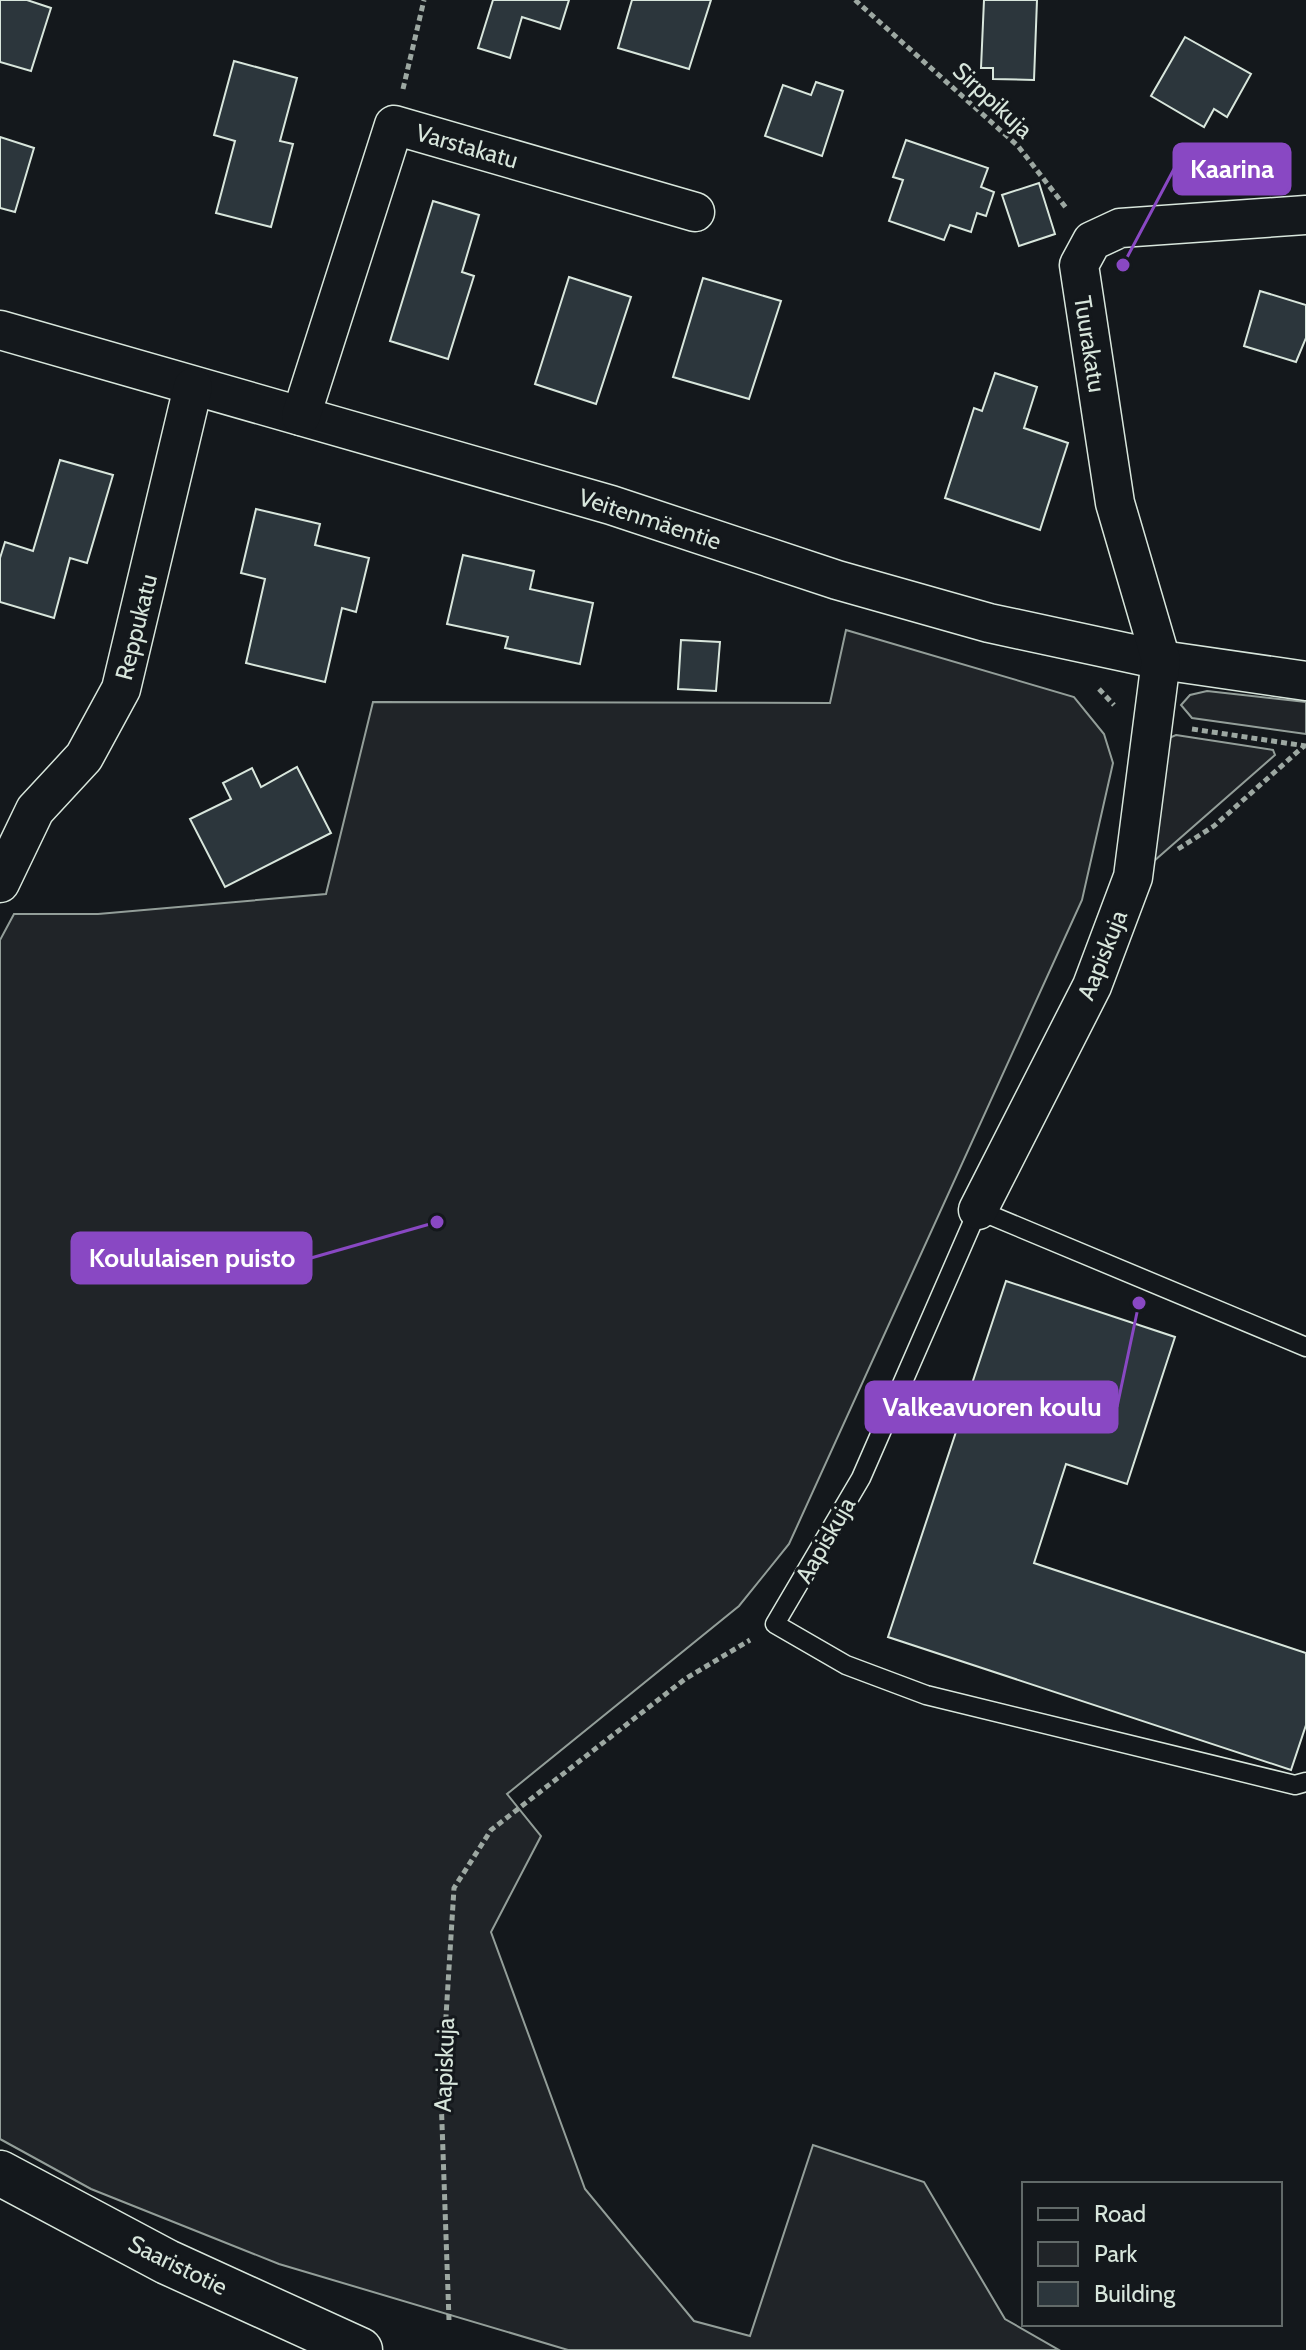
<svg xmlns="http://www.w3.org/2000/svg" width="1306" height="2350" font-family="Cabin,sans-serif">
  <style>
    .green { fill: #202428; stroke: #939e99; stroke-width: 2 }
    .building { fill: #2c363c; stroke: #d8e6dc; stroke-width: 2 }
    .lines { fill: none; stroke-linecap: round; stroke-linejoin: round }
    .service-casing { stroke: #d8e6dc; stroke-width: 21 }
    .minor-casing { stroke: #d8e6dc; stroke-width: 41 }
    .secondary-casing { stroke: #d8e6dc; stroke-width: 47 }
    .path { stroke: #9da8a2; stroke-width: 5; stroke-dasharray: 6 4; stroke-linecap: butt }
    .service { stroke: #14181c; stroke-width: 18 }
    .minor { stroke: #14181c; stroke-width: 38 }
    .secondary { stroke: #14181c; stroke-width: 44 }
    .labels { text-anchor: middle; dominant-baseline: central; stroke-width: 6; stroke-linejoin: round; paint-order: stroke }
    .street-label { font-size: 24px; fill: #d8e6dc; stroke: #14181c }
    .leader { fill: none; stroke: #8948c3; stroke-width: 3 }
    .callout-dot { fill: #8948c3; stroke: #14181c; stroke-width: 3 }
    .callout { fill: #8948c3; stroke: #8948c3; stroke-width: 3 }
    .callout-label { font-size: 26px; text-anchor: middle; font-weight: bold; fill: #fff }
  </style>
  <rect width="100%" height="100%" fill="#14181c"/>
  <!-- green -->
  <g class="green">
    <polygon points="846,630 1074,697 1104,734 1113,763 1082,900 789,1544 739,1606 507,1794 541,1836 491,1932 585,2189 694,2321 750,2336 813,2145 924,2182 1005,2319 1059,2350 568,2350 279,2264 91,2189 0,2139 0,940 14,914 98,914 326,894 373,702 830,703"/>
    <polygon points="1207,691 1306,702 1306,734 1192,718 1181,705 1190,695"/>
    <polygon points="1176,735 1273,750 1275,755 1154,861 1169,738"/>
  </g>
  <!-- building -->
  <g class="building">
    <polygon points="0,0 27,0 51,8 31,71 0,62"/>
    <polygon points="493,0 569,0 560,29 522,17 510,58 478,48"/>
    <polygon points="632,0 711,0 689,69 618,48"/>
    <polygon points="984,0 1037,0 1034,80 993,79 993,68 981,68"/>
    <polygon points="1185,37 1251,74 1227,117 1214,109 1204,127 1151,96"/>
    <polygon points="234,61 297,78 280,141 293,144 271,227 216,213 235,141 214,135"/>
    <polygon points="816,82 843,91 822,156 765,136 783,85 811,95"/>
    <polygon points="0,137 34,148 15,212 0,208"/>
    <polygon points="906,140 988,168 981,187 994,192 986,216 977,213 971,232 950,225 944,240 889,221 903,180 893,177"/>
    <polygon points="1039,183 1055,234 1019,246 1002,195"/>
    <polygon points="433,201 479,215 462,272 474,276 448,359 390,341"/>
    <polygon points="569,277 631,297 596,404 535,384"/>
    <polygon points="703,278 781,301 749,399 673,377"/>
    <polygon points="1260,291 1306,305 1306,338 1296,362 1244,346"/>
    <polygon points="995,373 1037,387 1024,428 1068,443 1040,530 945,498 974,408 982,411"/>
    <polygon points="60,460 113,475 87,563 70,558 54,618 0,602 0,558 5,542 33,551"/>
    <polygon points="256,509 320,524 315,545 369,558 356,612 342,608 325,682 246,663 265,579 241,573"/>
    <polygon points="463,555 534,571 530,589 593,603 580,664 505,648 508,637 447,624"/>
    <polygon points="681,640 720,642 716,691 678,689"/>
    <polygon points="297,767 331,833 225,887 190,819 231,799 223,783 252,768 261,787"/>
    <polygon points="1006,1281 1175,1337 1127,1484 1066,1464 1034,1563 1306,1653 1306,1725 1291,1770 888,1637"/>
  </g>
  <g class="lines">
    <defs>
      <polyline id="service" points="1306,1347 978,1210 861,1478 775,1624 846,1665 926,1695 1295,1785 1306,1782"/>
      <g id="minor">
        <polyline points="0,330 611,505 837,580 989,623 1161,660 1306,681"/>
        <polyline points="301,416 394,125 695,212"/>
        <polyline points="0,883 35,810 84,757 121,689 193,387"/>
        <polyline points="978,1210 1092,986 1133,877 1161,660 1115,503 1079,265 1092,241 1120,228 1306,215"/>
      </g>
      <polyline id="secondary" points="0,2173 167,2262 360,2350"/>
    </defs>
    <!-- service casing -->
    <use href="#service" class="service-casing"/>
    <!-- minor casing -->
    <use href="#minor" class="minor-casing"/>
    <!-- secondary casing -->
    <use href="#secondary" class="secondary-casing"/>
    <!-- path -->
    <g class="path">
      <polyline points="855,0 1018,146 1067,209"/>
      <polyline points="403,89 424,0"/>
      <polyline points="1099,689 1114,705"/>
      <polyline points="1192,729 1306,746"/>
      <polyline points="1178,849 1214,826 1304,746"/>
      <polyline points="449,2320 441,2096 454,1888 491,1830 685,1679 750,1640"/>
    </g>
    <!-- service -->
    <use href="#service" class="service"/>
    <!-- minor -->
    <use href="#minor" class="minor"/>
    <!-- secondary -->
    <use href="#secondary" class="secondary"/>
  </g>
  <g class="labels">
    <!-- street labels -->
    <g class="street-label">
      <text transform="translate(993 100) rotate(43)">Sirppikuja</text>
      <text transform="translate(467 146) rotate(16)">Varstakatu</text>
      <text transform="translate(1090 344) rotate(81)">Tuurakatu</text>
      <text transform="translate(650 519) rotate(18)">Veitenmäentie</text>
      <text transform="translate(136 627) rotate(-76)">Reppukatu</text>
      <text transform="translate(1102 955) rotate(-68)">Aapiskuja</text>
      <text transform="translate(825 1540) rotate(-60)">Aapiskuja</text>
      <text transform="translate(444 2065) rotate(-88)">Aapiskuja</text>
      <text transform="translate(178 2265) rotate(26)">Saaristotie</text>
    </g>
  </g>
  <!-- callouts -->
  <path class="leader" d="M1123 265L1174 169M437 1222L311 1258M1139 1303L1117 1407"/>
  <g class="callout-dot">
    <circle cx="1123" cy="265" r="8"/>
    <circle cx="437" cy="1222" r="8"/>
    <circle cx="1139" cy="1303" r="8"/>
  </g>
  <g class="callout">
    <rect x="1174" y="144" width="116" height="50" rx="8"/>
    <rect x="72" y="1233" width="239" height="50" rx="8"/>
    <rect x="866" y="1382" width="251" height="50" rx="8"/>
  </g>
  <g class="callout-label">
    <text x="1232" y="178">Kaarina</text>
    <text x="192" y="1267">Koululaisen puisto</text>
    <text x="992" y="1416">Valkeavuoren koulu</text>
  </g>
  <!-- legend -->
  <rect x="1022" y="2182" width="260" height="144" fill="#14181c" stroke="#626a69" stroke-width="2"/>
  <rect x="1038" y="2208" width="40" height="12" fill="#14181c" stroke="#626a69" stroke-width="2"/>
  <text x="1094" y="2222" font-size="24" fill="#d8e6dc">Road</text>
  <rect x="1038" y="2242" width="40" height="24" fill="#202428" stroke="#626a69" stroke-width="2"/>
  <text x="1094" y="2262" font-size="24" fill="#d8e6dc">Park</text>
  <rect x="1038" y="2282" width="40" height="24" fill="#2c363c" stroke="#626a69" stroke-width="2"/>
  <text x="1094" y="2302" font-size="24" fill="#d8e6dc">Building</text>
</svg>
